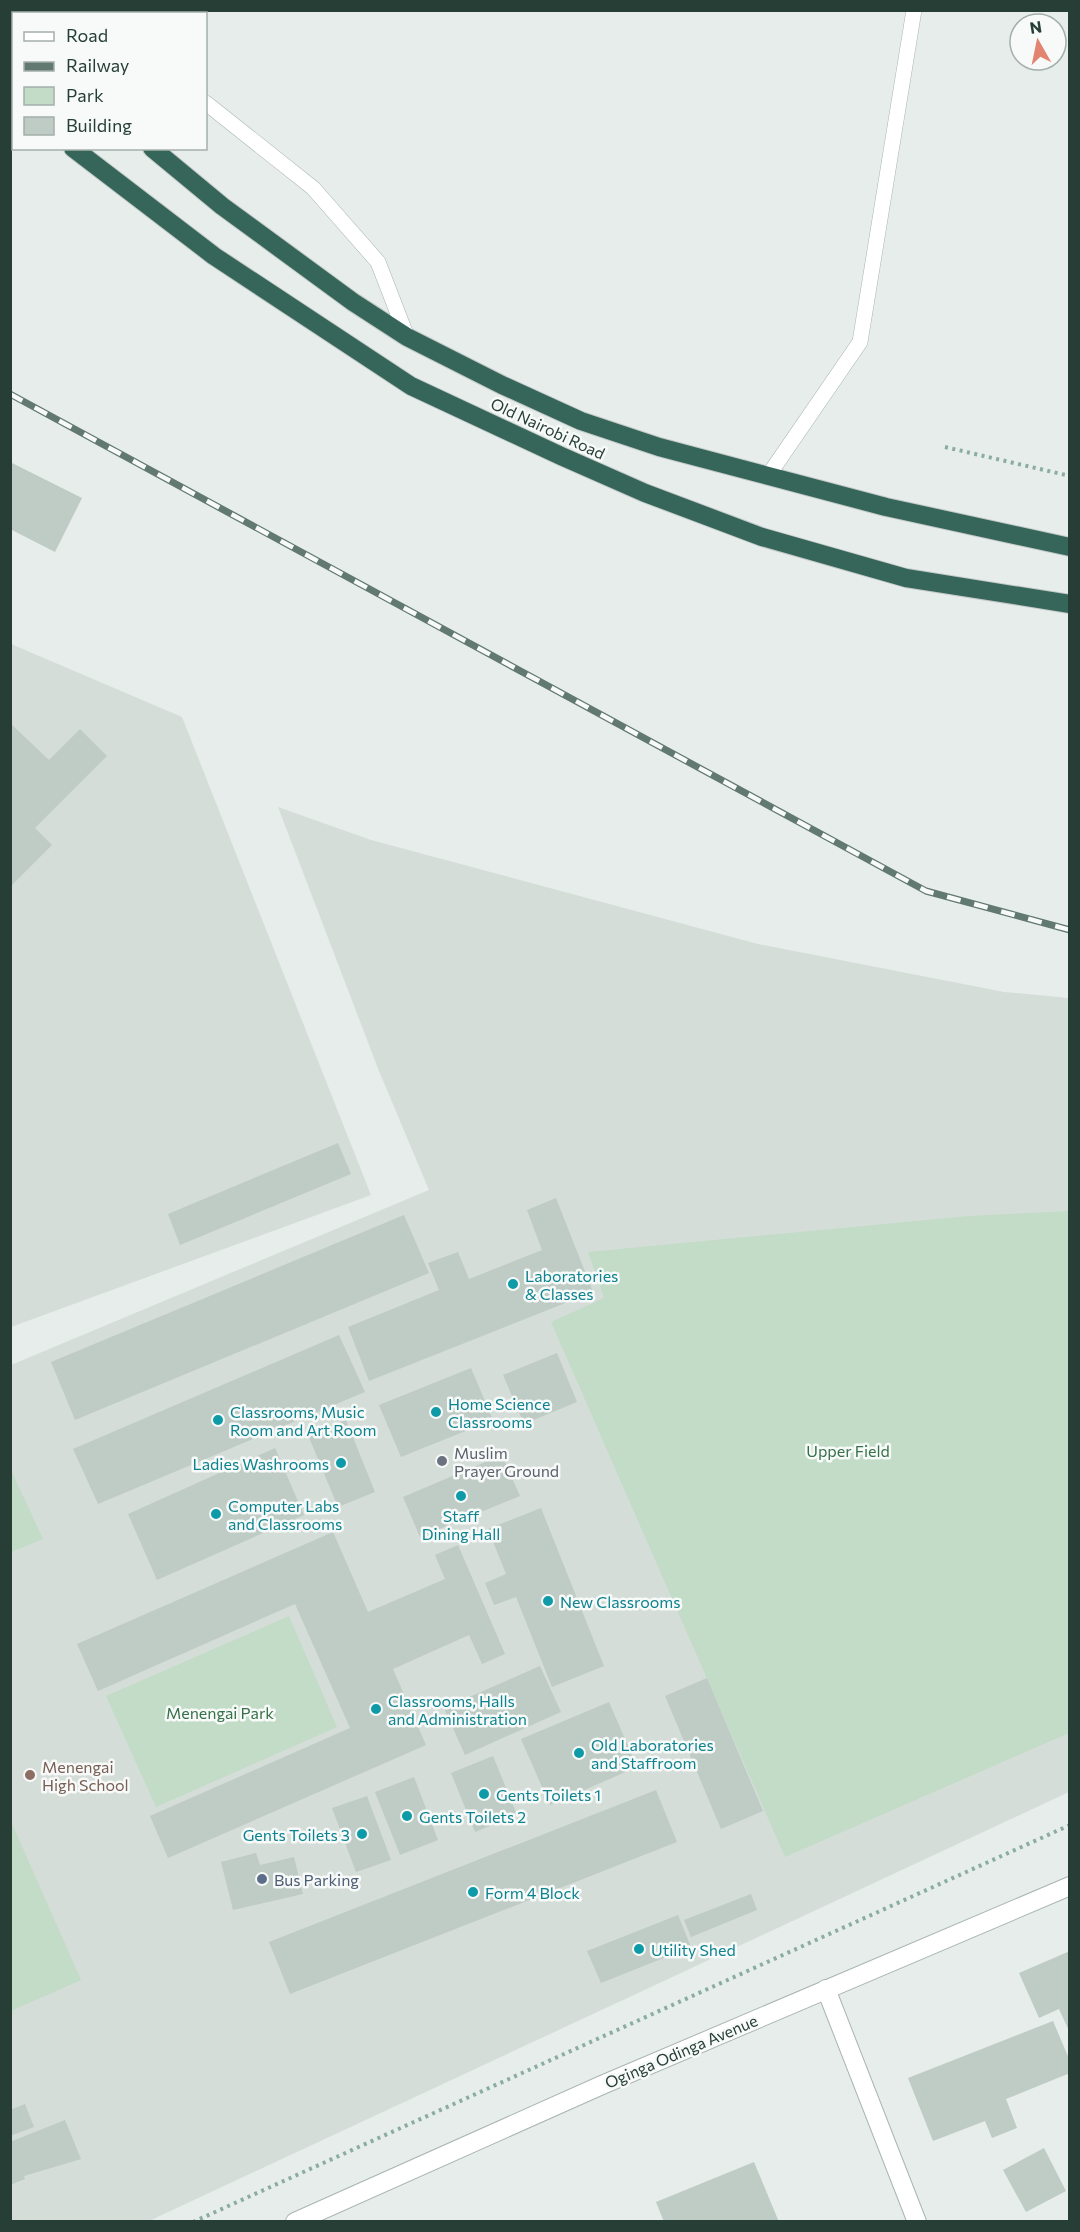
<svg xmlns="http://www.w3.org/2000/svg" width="1080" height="2232" font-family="Commissioner,sans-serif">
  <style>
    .built { fill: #d5ddd9 }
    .green { fill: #c2dcc7 }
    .building { fill: #bfcbc5 }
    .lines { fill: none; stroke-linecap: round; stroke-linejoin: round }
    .lane-casing { stroke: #a9b5b0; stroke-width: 16 }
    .street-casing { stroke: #a9b5b0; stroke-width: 20 }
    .highway-casing { stroke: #c3c9c7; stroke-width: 20 }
    .path { stroke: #8bada0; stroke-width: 4; stroke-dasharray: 3 4.5; stroke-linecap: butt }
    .lane { stroke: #fff; stroke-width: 15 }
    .street { stroke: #fff; stroke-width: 18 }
    .highway { stroke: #366659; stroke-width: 18 }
    .rail-casing { stroke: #627971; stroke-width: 7 }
    .rail { stroke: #f7faf8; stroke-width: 4.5; stroke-dasharray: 14; stroke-linecap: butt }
    .culture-dot { fill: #0f9aa8; stroke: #f7faf8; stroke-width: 2 }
    .worship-dot { fill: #6b7280; stroke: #f7faf8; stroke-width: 2 }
    .education-dot { fill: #8d6e63; stroke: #f7faf8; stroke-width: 2 }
    .service-dot { fill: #5c6f8a; stroke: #f7faf8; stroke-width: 2 }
    .labels { text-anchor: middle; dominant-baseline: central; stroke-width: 5; stroke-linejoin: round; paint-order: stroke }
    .street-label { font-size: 16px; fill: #273e36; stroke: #f7faf8 }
    .culture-label { font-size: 16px; fill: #0d838f; stroke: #f7faf8; text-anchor: start }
    .park-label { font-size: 16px; fill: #367048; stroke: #f7faf8 }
    .worship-label { font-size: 16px; fill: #5b616d; stroke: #f7faf8; text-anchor: start }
    .education-label { font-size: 16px; fill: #785e54; stroke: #f7faf8; text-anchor: start }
    .service-label { font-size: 16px; fill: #4e5e75; stroke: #f7faf8; text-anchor: start }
  </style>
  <rect width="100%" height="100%" fill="#e6edea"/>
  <!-- built -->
  <g class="built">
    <polygon points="11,644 182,717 371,1195 11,1327"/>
    <polygon points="278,807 371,840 758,944 1004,992 1069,998 1069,1792 149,2221 11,2222 11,1365 429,1190 379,1071"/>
  </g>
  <!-- green -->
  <g class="green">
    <polygon points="1069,1211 1069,1733 785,1857 551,1322 604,1298 588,1252 969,1216"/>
    <polygon points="10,1468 43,1539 11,1552 10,1552"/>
    <polygon points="289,1616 337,1727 156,1807 106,1696"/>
    <polygon points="10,1819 81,1980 11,2011 10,2011"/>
  </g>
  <!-- building -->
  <g class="building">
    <polygon points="10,462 82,498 55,552 10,529"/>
    <polygon points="10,723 49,760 80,729 107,756 35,828 52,845 10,887"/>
    <polygon points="338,1143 351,1174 180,1245 168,1214"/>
    <polygon points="556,1198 593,1292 369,1381 348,1327 439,1290 428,1263 458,1252 469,1279 542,1250 527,1210"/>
    <polygon points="404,1215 429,1273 75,1420 51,1362"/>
    <polygon points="339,1335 365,1392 98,1504 73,1449"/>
    <polygon points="557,1353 577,1402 524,1424 503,1375"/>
    <polygon points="471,1368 493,1420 401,1457 379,1405"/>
    <polygon points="346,1420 375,1492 338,1507 308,1435"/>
    <polygon points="275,1448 304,1515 157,1580 128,1514"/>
    <polygon points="502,1455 520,1496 420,1537 403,1497"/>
    <polygon points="541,1508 604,1666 552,1687 516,1597 494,1605 485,1583 506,1574 488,1529"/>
    <polygon points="333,1532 368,1612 445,1579 435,1555 458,1545 505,1654 482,1664 469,1635 393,1669 426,1745 168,1858 150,1816 350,1728 295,1604 98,1691 77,1644"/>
    <polygon points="540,1666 561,1712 465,1755 444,1708"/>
    <polygon points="707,1678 763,1811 721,1829 665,1696"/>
    <polygon points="609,1702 637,1767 550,1805 521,1739"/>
    <polygon points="493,1756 517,1815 475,1832 451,1773"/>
    <polygon points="414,1777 438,1840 400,1855 375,1792"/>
    <polygon points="656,1790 677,1842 290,1994 269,1942"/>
    <polygon points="367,1796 391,1860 356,1872 332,1808"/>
    <polygon points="256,1853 260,1865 294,1857 303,1894 233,1910 221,1862"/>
    <polygon points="751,1894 757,1910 691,1937 684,1920"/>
    <polygon points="678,1915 691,1947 601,1983 587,1951"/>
    <polygon points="1070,1951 1070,2033 1059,2009 1039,2018 1019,1973"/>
    <polygon points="1053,2021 1070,2061 1070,2073 1006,2099 1017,2128 992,2138 985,2121 933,2141 908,2078"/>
    <polygon points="25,2104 34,2127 10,2136 10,2110"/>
    <polygon points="65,2120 81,2159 24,2176 25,2179 10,2185 10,2142"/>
    <polygon points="1044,2148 1066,2191 1026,2212 1003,2170"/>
    <polygon points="754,2162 779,2222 664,2222 656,2202"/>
  </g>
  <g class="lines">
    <defs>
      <g id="lane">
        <polyline points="88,10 92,14"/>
        <polyline points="206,103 313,188 378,262 407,337"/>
        <polyline points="768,476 860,342 914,10"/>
      </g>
      <g id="street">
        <polyline points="826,1989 917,2222"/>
        <polyline points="295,2222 602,2085 1070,1886"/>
      </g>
      <g id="highway">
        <polyline points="10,34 14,37"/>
        <polyline points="10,101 14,103"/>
        <polyline points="73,148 214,256 411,386 561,456 645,493 762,537 906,578 1070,604"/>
        <polyline points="152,148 222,206 353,302 407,337 502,385 581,421 659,447 886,507 1070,547"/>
      </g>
    </defs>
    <!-- lane casing -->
    <use href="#lane" class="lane-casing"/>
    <!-- street casing -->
    <use href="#street" class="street-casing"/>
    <!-- highway casing -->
    <use href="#highway" class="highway-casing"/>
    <!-- path -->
    <g class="path">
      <polyline points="945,447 1070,476"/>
      <polyline points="193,2222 1070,1825"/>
    </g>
    <!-- lane -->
    <use href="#lane" class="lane"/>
    <!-- street -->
    <use href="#street" class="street"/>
    <!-- highway -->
    <use href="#highway" class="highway"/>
    <defs>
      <polyline id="rail" points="10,394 926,891 1070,930"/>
    </defs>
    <!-- rail casing -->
    <use href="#rail" class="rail-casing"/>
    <!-- rail -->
    <use href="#rail" class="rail"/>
  </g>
  <!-- markers -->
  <g class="culture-dot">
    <circle cx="513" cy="1284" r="6"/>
    <circle cx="436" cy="1412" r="6"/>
    <circle cx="218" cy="1420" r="6"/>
    <circle cx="341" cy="1463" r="6"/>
    <circle cx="461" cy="1496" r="6"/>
    <circle cx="216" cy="1514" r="6"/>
    <circle cx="548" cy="1601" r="6"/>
    <circle cx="376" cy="1709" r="6"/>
    <circle cx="579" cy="1753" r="6"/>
    <circle cx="484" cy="1794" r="6"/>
    <circle cx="407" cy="1816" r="6"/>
    <circle cx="362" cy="1834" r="6"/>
    <circle cx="473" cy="1892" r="6"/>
    <circle cx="639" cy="1949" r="6"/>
  </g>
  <circle class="worship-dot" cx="442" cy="1461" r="6"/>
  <circle class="education-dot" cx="30" cy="1775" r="6"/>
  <circle class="service-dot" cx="262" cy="1879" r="6"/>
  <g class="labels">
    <!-- street labels -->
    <g class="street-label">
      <text transform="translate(548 428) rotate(25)">Old Nairobi Road</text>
      <text transform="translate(681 2051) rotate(-23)">Oginga Odinga Avenue</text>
    </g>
    <!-- culture labels -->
    <g class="culture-label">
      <text x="525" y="1275">Laboratories<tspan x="525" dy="18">&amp; Classes</tspan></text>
      <text x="448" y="1403">Home Science<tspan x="448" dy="18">Classrooms</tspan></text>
      <text x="230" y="1411">Classrooms, Music<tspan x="230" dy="18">Room and Art Room</tspan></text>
      <text x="329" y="1463" text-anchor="end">Ladies Washrooms</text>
      <text x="228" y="1505">Computer Labs<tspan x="228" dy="18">and Classrooms</tspan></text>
      <text x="461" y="1515" text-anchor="middle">Staff<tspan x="461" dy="18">Dining Hall</tspan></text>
      <text x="560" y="1601">New Classrooms</text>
      <text x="388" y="1700">Classrooms, Halls<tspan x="388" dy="18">and Administration</tspan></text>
      <text x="591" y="1744">Old Laboratories<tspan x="591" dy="18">and Staffroom</tspan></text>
      <text x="496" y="1794">Gents Toilets 1</text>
      <text x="419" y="1816">Gents Toilets 2</text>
      <text x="350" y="1834" text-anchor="end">Gents Toilets 3</text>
      <text x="485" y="1892">Form 4 Block</text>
      <text x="651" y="1949">Utility Shed</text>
    </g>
    <!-- park labels -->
    <g class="park-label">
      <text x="848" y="1450">Upper Field</text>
      <text x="220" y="1712">Menengai Park</text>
    </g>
    <!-- worship labels -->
    <g class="worship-label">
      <text x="454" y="1452">Muslim<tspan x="454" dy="18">Prayer Ground</tspan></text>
    </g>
    <!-- education labels -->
    <g class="education-label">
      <text x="42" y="1766">Menengai<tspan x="42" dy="18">High School</tspan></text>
    </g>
    <!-- service labels -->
    <g class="service-label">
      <text x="274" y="1879">Bus Parking</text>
    </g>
  </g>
  <!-- border -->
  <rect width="1080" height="2232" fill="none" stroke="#273e36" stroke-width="24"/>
  <!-- legend -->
  <rect x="12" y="12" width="195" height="138" fill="#f7faf8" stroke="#a4afaa" stroke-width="1.5"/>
  <rect x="24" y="32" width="30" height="9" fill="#ffffff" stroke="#a4afaa" stroke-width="1.5"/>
  <text x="66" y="42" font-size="18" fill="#273e36">Road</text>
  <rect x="24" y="62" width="30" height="9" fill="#627971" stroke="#a4afaa" stroke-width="1.5"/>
  <text x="66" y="72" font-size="18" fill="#273e36">Railway</text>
  <rect x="24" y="87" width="30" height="18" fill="#c2dcc7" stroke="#a4afaa" stroke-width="1.5"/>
  <text x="66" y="102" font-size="18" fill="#273e36">Park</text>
  <rect x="24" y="117" width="30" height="18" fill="#bfcbc5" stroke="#a4afaa" stroke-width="1.5"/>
  <text x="66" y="132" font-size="18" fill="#273e36">Building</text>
  <!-- north arrow -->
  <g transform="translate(1038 42) rotate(351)"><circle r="28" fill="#f7faf8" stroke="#a4afaa" stroke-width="1.5"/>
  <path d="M0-4.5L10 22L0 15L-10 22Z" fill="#e28470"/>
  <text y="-9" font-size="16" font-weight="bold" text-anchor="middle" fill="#273e36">N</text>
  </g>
</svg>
